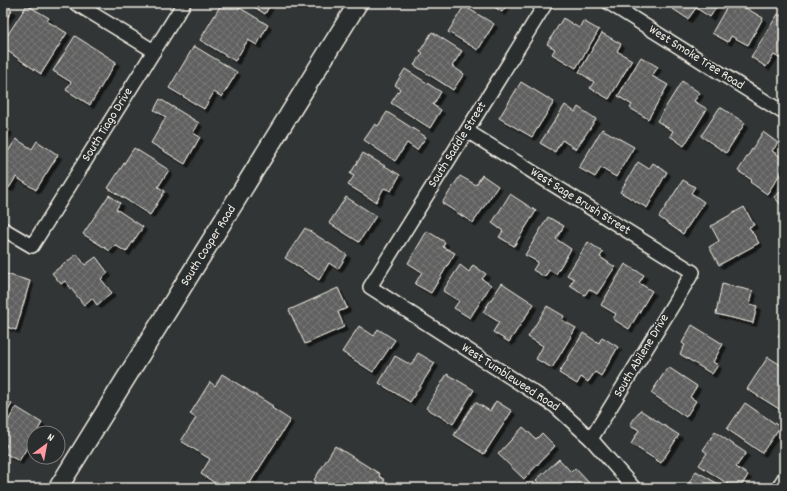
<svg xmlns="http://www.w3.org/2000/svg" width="787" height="491" font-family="Dekko,sans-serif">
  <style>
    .building { fill: url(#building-cross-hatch); stroke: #f4f1e8; filter: url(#shadow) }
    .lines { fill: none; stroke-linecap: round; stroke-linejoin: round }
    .street-casing { stroke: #f4f1e8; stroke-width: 16 }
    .secondary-casing { stroke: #f4f1e8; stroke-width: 21 }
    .street { stroke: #2a2d2e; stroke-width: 13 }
    .secondary { stroke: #2a2d2e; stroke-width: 18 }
    .labels { text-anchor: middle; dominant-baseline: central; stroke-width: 3; stroke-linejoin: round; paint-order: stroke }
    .street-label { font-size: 13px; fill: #f4f1e8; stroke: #2a2d2e }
  </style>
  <defs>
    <pattern id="building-cross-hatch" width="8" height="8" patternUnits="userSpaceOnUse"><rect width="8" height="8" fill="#5f605f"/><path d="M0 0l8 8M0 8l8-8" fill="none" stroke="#777776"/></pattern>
    <filter id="shadow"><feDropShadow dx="3.5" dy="3.5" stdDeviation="0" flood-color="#0009"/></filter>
  </defs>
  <rect width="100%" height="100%" fill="#323535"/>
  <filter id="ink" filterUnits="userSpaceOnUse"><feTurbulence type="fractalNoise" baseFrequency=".025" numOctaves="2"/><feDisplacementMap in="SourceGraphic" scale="8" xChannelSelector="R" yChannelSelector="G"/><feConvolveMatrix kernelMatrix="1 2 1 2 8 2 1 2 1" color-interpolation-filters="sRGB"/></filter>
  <g filter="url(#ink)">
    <!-- building -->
    <g class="building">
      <polygon points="222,3 232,3 268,25 257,45 248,40 235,61 200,40"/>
      <polygon points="248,3 271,3 265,14"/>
      <polygon points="488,3 508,3 502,12"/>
      <polygon points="676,3 719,3 710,17 696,8 688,19 673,9"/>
      <polygon points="729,3 737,3 763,18 748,45 731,36 728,42 712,33"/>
      <polygon points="3,5 12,10 3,25"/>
      <polygon points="27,5 49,18 47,21 67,33 41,74 3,48 3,42"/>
      <polygon points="464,6 494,24 478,50 448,32"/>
      <polygon points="778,14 784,18 784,61 774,55 766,67 751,57"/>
      <polygon points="563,18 579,28 583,21 599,30 576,68 552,54 555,49 547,44"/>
      <polygon points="432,32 462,51 452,66 464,74 453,90 414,65 423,53 420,51"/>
      <polygon points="602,33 621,44 617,51 632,60 609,99 590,88 594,82 579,72"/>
      <polygon points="75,36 116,62 90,105 66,90 71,82 53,71"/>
      <polygon points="194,46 237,72 222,97 214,92 204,109 169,88"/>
      <polygon points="641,57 658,67 652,76 668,85 648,119 630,108 632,105 618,96"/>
      <polygon points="405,69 441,92 433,105 441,110 430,128 391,103 400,89 395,85"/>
      <polygon points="682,81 700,93 694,101 707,109 684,146 670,136 673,131 657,121"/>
      <polygon points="521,82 554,102 532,137 499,118"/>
      <polygon points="160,99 199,123 193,133 200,137 185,164 151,143 166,117 154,110"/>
      <polygon points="565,105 575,112 578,107 596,119 576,149 562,140 555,152 540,143"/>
      <polygon points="720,107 745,123 726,153 701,136"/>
      <polygon points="387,112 426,137 417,150 407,143 395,161 364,140 375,124 378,126"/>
      <polygon points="3,126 9,130 3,140"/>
      <polygon points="602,129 634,147 616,177 601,168 595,177 579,168"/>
      <polygon points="763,132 778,143 772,151 784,159 784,168 767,194 750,182 752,180 738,171"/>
      <polygon points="16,139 32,149 37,141 58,155 36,190 16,177 9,188 3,185 3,159"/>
      <polygon points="134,148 169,170 158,187 165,191 150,215 108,188"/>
      <polygon points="363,153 400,175 391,191 384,188 376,202 348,185 354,176 350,174"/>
      <polygon points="638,162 649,169 653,163 667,172 647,208 620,192"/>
      <polygon points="482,175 498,186 473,223 442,203 460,176 476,185"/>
      <polygon points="683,180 695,187 691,193 704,202 683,234 659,217"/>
      <polygon points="784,189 784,208 774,197"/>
      <polygon points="510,194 536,211 514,246 499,237 503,231 492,223"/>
      <polygon points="109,195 120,203 116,209 143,227 126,252 115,245 110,251 83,234"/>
      <polygon points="346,197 376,216 359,242 329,223"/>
      <polygon points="744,207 754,225 749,227 759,243 719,265 709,247 719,241 711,226"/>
      <polygon points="548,217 564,226 556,239 571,249 556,274 549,270 545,277 533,270 538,262 525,255"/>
      <polygon points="305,228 347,255 338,269 329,263 319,280 285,258"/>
      <polygon points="427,231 445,242 443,247 455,253 431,293 415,284 422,272 408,263"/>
      <polygon points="588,242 603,252 600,257 615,267 597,294 589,289 585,295 570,285 574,279 567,275"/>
      <polygon points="77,254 85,265 96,257 108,273 101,279 112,293 97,305 92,298 84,305 65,281 61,284 52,273"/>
      <polygon points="625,264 644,275 639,283 652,291 629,329 613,319 616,314 601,305"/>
      <polygon points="460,265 469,272 473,265 486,274 482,279 491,285 470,318 454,308 459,301 443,291"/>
      <polygon points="3,273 30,281 16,330 3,326"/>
      <polygon points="502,283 534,304 509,342 493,332 499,322 483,312"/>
      <polygon points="722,284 753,291 750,304 757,306 753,323 716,314"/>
      <polygon points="338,288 347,308 338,312 344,327 305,344 289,310"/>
      <polygon points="547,306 564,316 562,320 576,328 552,368 536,359 543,346 528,337"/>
      <polygon points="692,325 723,344 713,362 718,365 712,374 680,354 685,345 682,343"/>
      <polygon points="359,326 374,336 378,329 395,340 373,372 342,352"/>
      <polygon points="784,326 784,339 778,336"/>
      <polygon points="583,333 599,343 602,337 618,347 601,376 595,372 588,382 581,377 577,384 559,373"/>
      <polygon points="418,353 435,363 410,402 379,383 395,356 411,365"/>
      <polygon points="768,357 784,367 784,412 747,389"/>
      <polygon points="668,367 697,386 690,397 696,401 686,417 651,393"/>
      <polygon points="222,374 273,406 272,408 290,420 250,483 252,485 250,488 223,488 201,474 210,459 181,441 196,418 190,414 210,382 215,386"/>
      <polygon points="447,374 474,390 453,424 426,408"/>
      <polygon points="3,399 12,404 3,419"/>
      <polygon points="496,401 512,411 484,454 454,435 475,402 490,411"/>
      <polygon points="745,403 780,427 762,453 727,429"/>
      <polygon points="16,407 42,423 36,433 34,433 34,436 19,461 3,452 7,445 3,443 3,430"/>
      <polygon points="640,410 679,435 661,463 631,444 639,430 630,425"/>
      <polygon points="523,427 536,439 542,433 555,446 524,479 498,454"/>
      <polygon points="715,432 746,453 736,467 748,475 740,488 734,488 699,465 707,453 703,450"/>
      <polygon points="335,446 380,474 379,476 385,480 380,488 311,488 316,481 314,480"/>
      <polygon points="559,459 571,472 575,468 589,483 583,488 543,488 536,480"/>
      <polygon points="696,471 725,488 686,488"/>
    </g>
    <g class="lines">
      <defs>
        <g id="street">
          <polyline points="75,3 154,51"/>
          <polyline points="546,3 370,287 555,406 591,439 634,488"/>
          <polyline points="609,3 784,113"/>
          <polyline points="467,131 693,272 591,439"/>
          <polyline points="3,229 32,246 184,3"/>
          <polyline points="778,488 784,478"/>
        </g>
        <polyline id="secondary" points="58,488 358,3"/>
      </defs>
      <!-- street casing -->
      <use href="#street" class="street-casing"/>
      <!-- secondary casing -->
      <use href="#secondary" class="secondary-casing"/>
      <!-- street -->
      <use href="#street" class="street"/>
      <!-- secondary -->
      <use href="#secondary" class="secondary"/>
    </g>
  </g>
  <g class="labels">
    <!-- street labels -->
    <g class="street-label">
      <text transform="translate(696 58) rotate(32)">West Smoke Tree Road</text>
      <text transform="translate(108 125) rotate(-58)">South Tiago Drive</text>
      <text transform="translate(458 145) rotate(-58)">South Saddle Street</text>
      <text transform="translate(580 202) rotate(32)">West Sage Brush Street</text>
      <text transform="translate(209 246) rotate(-58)">South Cooper Road</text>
      <text transform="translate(642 356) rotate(-59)">South Abilene Drive</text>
      <text transform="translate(510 378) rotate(33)">West Tumbleweed Road</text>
    </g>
  </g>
  <!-- margin -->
  <rect width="787" height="491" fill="none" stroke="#2a2d2e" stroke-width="16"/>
  <rect x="8" y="8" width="771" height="475" fill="none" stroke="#f4f1e8" stroke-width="1.5" filter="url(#ink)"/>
  <!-- north arrow -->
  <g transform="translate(46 445) rotate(32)"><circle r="19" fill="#2a2d2e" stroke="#7b7b78"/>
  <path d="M0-3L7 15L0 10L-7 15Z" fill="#ff9aa2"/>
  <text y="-6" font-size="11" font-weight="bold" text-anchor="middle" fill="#f4f1e8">N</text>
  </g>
</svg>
